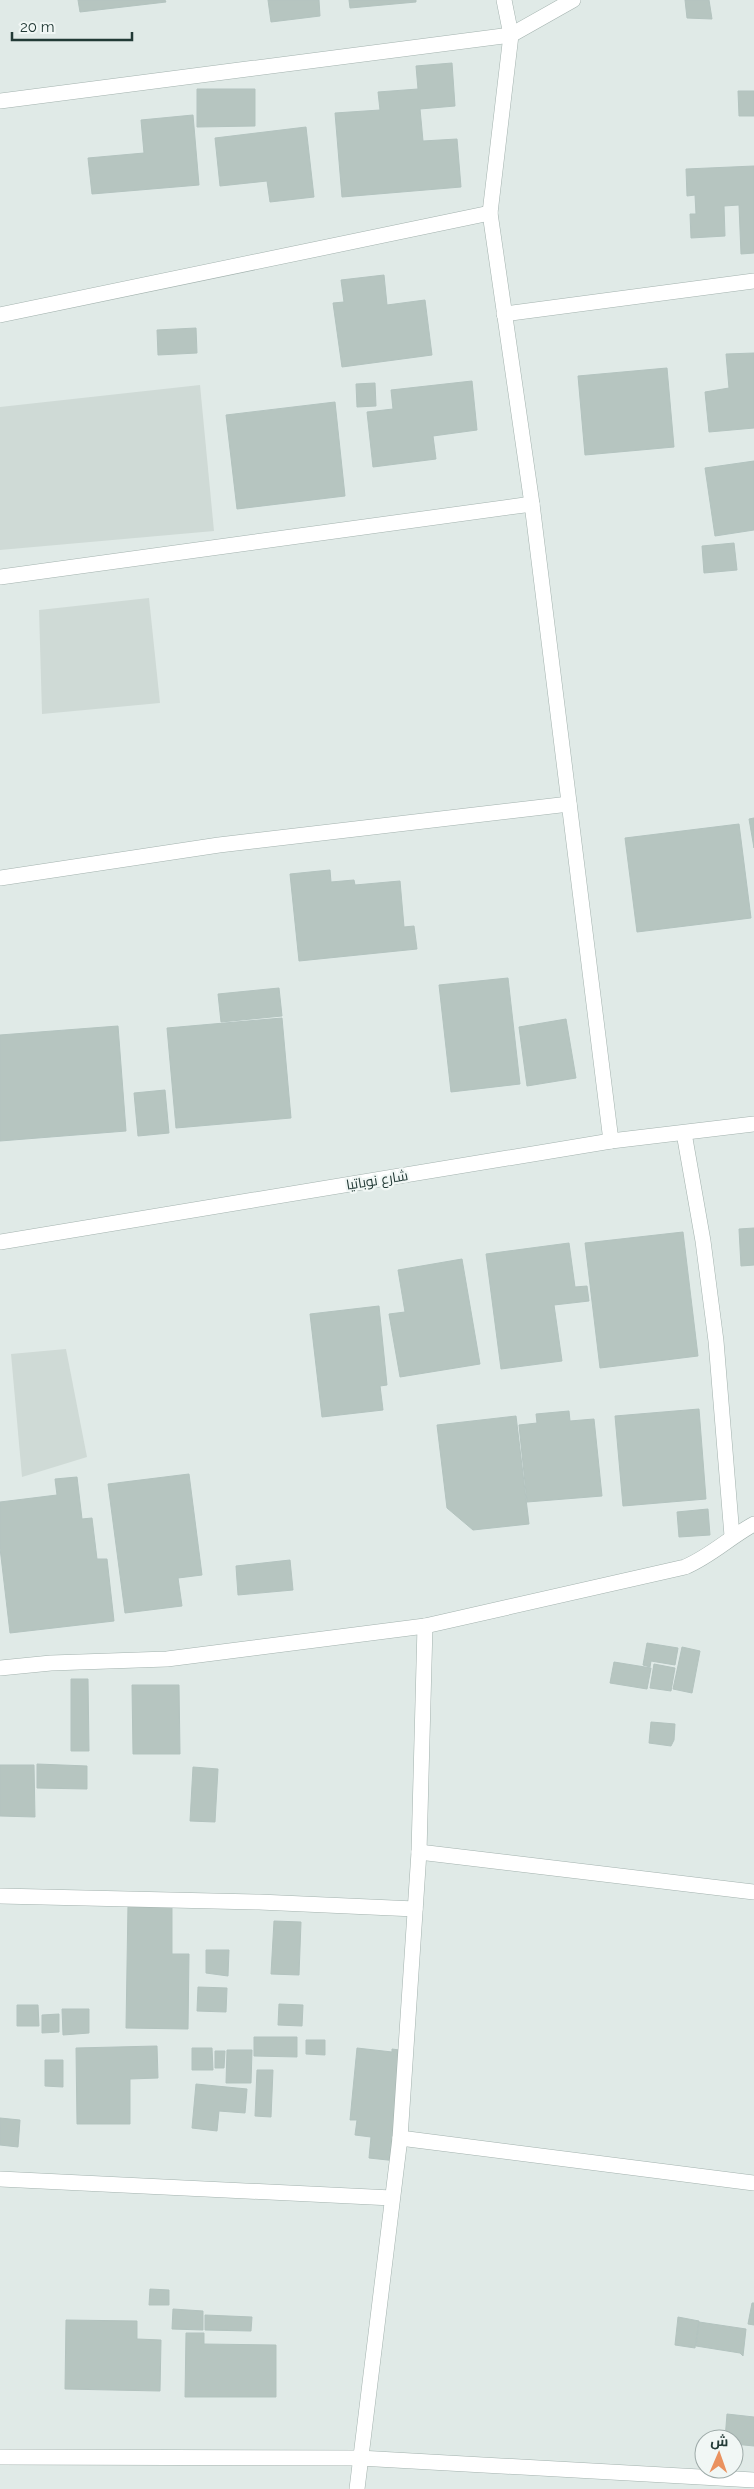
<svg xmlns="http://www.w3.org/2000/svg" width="754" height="2489" font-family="Raleway,Cairo,sans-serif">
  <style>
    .built { fill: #cfdad6 }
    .building { fill: #b6c5c0; stroke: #b3c3bf }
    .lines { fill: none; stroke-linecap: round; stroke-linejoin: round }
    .minor-casing { stroke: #a3b2ae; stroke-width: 16 }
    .tertiary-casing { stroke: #a3b2ae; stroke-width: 16 }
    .minor { stroke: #fff; stroke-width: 15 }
    .tertiary { stroke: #fff; stroke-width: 15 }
    .labels { text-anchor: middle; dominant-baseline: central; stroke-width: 4.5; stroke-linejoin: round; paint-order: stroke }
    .street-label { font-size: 14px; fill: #223a36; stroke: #f1f7f5 }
  </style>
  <rect width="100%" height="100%" fill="#e0eae7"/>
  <!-- built -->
  <g class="built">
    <polygon points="200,385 214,531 0,550 0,407"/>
    <polygon points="149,598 160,703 42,714 39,610"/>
    <polygon points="66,1349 87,1457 22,1477 11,1354"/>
  </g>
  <!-- building -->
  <g class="building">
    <polygon points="78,0 165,0 166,2 80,12"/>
    <polygon points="268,0 319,0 320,16 271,22"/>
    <polygon points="349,0 416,0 416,2 350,8"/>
    <polygon points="685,0 709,0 712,19 687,18"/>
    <polygon points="452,63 455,106 420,109 423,141 457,139 461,187 342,197 335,113 380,110 378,92 418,89 416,66"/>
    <polygon points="197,89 255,89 255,126 197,127"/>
    <polygon points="738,91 754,91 754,116 739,116"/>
    <polygon points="193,115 199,185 92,194 88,158 144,153 141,120"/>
    <polygon points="306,127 314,197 270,202 267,181 220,186 215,138"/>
    <polygon points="754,166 754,253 741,254 739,205 724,206 725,236 691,238 690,214 696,214 695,195 687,196 686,169"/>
    <polygon points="384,275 387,305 425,300 432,355 342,367 333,303 344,302 341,280"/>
    <polygon points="196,328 197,353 158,355 157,330"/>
    <polygon points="754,353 754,428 709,432 705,392 729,388 726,354"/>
    <polygon points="667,368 674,447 585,455 578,376"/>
    <polygon points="472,381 477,430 433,436 436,459 373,467 367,412 393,409 391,390"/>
    <polygon points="375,383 376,406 357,407 356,384"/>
    <polygon points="335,402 345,496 237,509 226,415"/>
    <polygon points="754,461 754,530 715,536 705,468"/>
    <polygon points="734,543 737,570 704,573 702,546"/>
    <polygon points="754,818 754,848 749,819"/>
    <polygon points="739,824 751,918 637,932 625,838"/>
    <polygon points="330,870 331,882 354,880 355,885 400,881 404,927 414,926 417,949 299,961 290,874"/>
    <polygon points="508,978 520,1084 451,1092 439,985"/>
    <polygon points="279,988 282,1016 221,1022 218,994"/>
    <polygon points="282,1018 291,1118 176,1128 167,1028"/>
    <polygon points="566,1019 576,1078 527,1086 519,1027"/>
    <polygon points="118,1026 126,1131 0,1141 0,1035"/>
    <polygon points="165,1090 169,1133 138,1136 134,1093"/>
    <polygon points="754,1228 754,1265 741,1266 739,1229"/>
    <polygon points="683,1232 698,1356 600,1368 585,1243"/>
    <polygon points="569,1243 575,1287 587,1286 589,1301 554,1305 562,1361 501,1369 486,1254"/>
    <polygon points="462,1259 480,1364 400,1377 389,1314 405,1312 398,1270"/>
    <polygon points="379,1306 387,1385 380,1386 383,1410 322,1417 310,1314"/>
    <polygon points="699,1409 706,1499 623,1506 615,1416"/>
    <polygon points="569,1411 570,1421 594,1419 602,1496 527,1502 519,1425 537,1423 536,1414"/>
    <polygon points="516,1416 529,1524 473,1530 447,1508 437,1425"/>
    <polygon points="189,1474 202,1575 178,1578 182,1606 125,1613 108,1484"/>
    <polygon points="77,1477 82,1519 92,1518 97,1559 107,1559 114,1621 10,1633 0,1548 0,1502 57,1495 55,1479"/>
    <polygon points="708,1509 710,1535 679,1537 677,1512"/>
    <polygon points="290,1560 293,1590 238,1595 236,1566"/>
    <polygon points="647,1643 678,1648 675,1665 651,1661 650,1667 643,1665"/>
    <polygon points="682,1647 700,1651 692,1693 673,1689"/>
    <polygon points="614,1662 651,1668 647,1689 610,1683"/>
    <polygon points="654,1664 675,1668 671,1691 650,1688"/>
    <polygon points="71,1679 88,1679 89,1751 71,1751"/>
    <polygon points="132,1685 179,1685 180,1754 133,1754"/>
    <polygon points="651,1722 675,1724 674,1740 671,1746 649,1743"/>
    <polygon points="37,1764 87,1766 87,1789 37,1788"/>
    <polygon points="0,1765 34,1765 35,1817 0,1816"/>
    <polygon points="193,1767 218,1769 215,1822 190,1821"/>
    <polygon points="128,1904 172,1904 172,1954 189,1954 188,2029 126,2028"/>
    <polygon points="274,1921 301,1922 299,1975 271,1974"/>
    <polygon points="206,1950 229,1950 228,1976 206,1973"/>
    <polygon points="198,1987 227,1988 226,2012 197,2011"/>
    <polygon points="279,2004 303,2005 302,2026 278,2025"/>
    <polygon points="17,2005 38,2005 39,2026 17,2026"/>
    <polygon points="62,2009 89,2009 89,2033 63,2035"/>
    <polygon points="59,2014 59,2032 42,2033 42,2015"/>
    <polygon points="254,2037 297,2037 297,2057 254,2056"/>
    <polygon points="306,2040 325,2040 325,2055 306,2054"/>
    <polygon points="157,2046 158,2078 130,2079 130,2124 77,2124 76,2048"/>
    <polygon points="192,2048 212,2048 213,2070 192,2070"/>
    <polygon points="357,2048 392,2052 392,2049 407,2051 397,2161 369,2158 371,2137 355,2135 357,2120 350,2120"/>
    <polygon points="227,2050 252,2050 251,2083 226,2083"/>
    <polygon points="215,2051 225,2051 224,2068 215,2068"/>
    <polygon points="45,2060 63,2060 63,2087 45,2086"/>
    <polygon points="257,2070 273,2070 271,2117 255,2116"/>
    <polygon points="196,2084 247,2089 245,2113 219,2111 217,2131 192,2128"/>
    <polygon points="0,2118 20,2120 18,2147 0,2145"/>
    <polygon points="150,2289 169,2290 169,2305 149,2305"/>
    <polygon points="752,2303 754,2303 754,2325 748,2324"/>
    <polygon points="173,2309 203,2311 203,2330 172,2329"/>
    <polygon points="205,2315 252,2317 251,2331 205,2330"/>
    <polygon points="678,2317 699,2321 695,2348 675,2345"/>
    <polygon points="66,2320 137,2321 137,2339 161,2340 160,2391 65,2389"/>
    <polygon points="699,2322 746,2329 743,2356 740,2353 696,2346"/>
    <polygon points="186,2333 204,2333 204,2344 276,2345 276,2397 185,2397"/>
    <polygon points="727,2414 754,2417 754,2446 734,2444 734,2439 725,2439"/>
  </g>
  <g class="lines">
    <defs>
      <g id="minor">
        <polyline points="504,0 511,35 490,213 532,504 611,1141"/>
        <polyline points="0,101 511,35 573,0"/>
        <polyline points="504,314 754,281"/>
        <polyline points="0,315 490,213"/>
        <polyline points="0,577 532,504"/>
        <polyline points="0,878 219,845 569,804"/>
        <polyline points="684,1133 703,1241 716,1341 732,1536"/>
        <path d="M0,1668L51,1663L167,1659L425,1626L685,1567C711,1556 730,1537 754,1524"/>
        <polyline points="419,1852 754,1892"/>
        <polyline points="0,1896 259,1902 415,1909"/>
        <polyline points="400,2138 754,2183"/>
        <polyline points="0,2179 392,2198"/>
        <polyline points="0,2457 359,2458 754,2480"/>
        <polyline points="357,2489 400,2138 419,1852 425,1626"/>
      </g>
      <polyline id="tertiary" points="0,1242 611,1141 754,1124"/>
    </defs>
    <!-- minor casing -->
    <use href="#minor" class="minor-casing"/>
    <!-- tertiary casing -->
    <use href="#tertiary" class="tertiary-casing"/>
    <!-- minor -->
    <use href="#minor" class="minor"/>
    <!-- tertiary -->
    <use href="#tertiary" class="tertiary"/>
  </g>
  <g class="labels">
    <!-- street labels -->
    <g class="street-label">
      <text transform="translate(377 1180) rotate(-9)">شارع نوباتيا</text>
    </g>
  </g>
  <!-- north arrow -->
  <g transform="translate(719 2454) rotate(2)"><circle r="24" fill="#f1f7f5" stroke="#9eaba9"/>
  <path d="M0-4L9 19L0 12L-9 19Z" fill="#ea925f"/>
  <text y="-8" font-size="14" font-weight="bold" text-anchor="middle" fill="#223a36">ش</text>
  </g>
  <!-- scale -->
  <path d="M12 32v8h120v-8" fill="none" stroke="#223a36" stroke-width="2.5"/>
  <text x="20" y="32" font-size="15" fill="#223a36" stroke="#f1f7f5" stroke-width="4" paint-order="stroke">20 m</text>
</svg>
